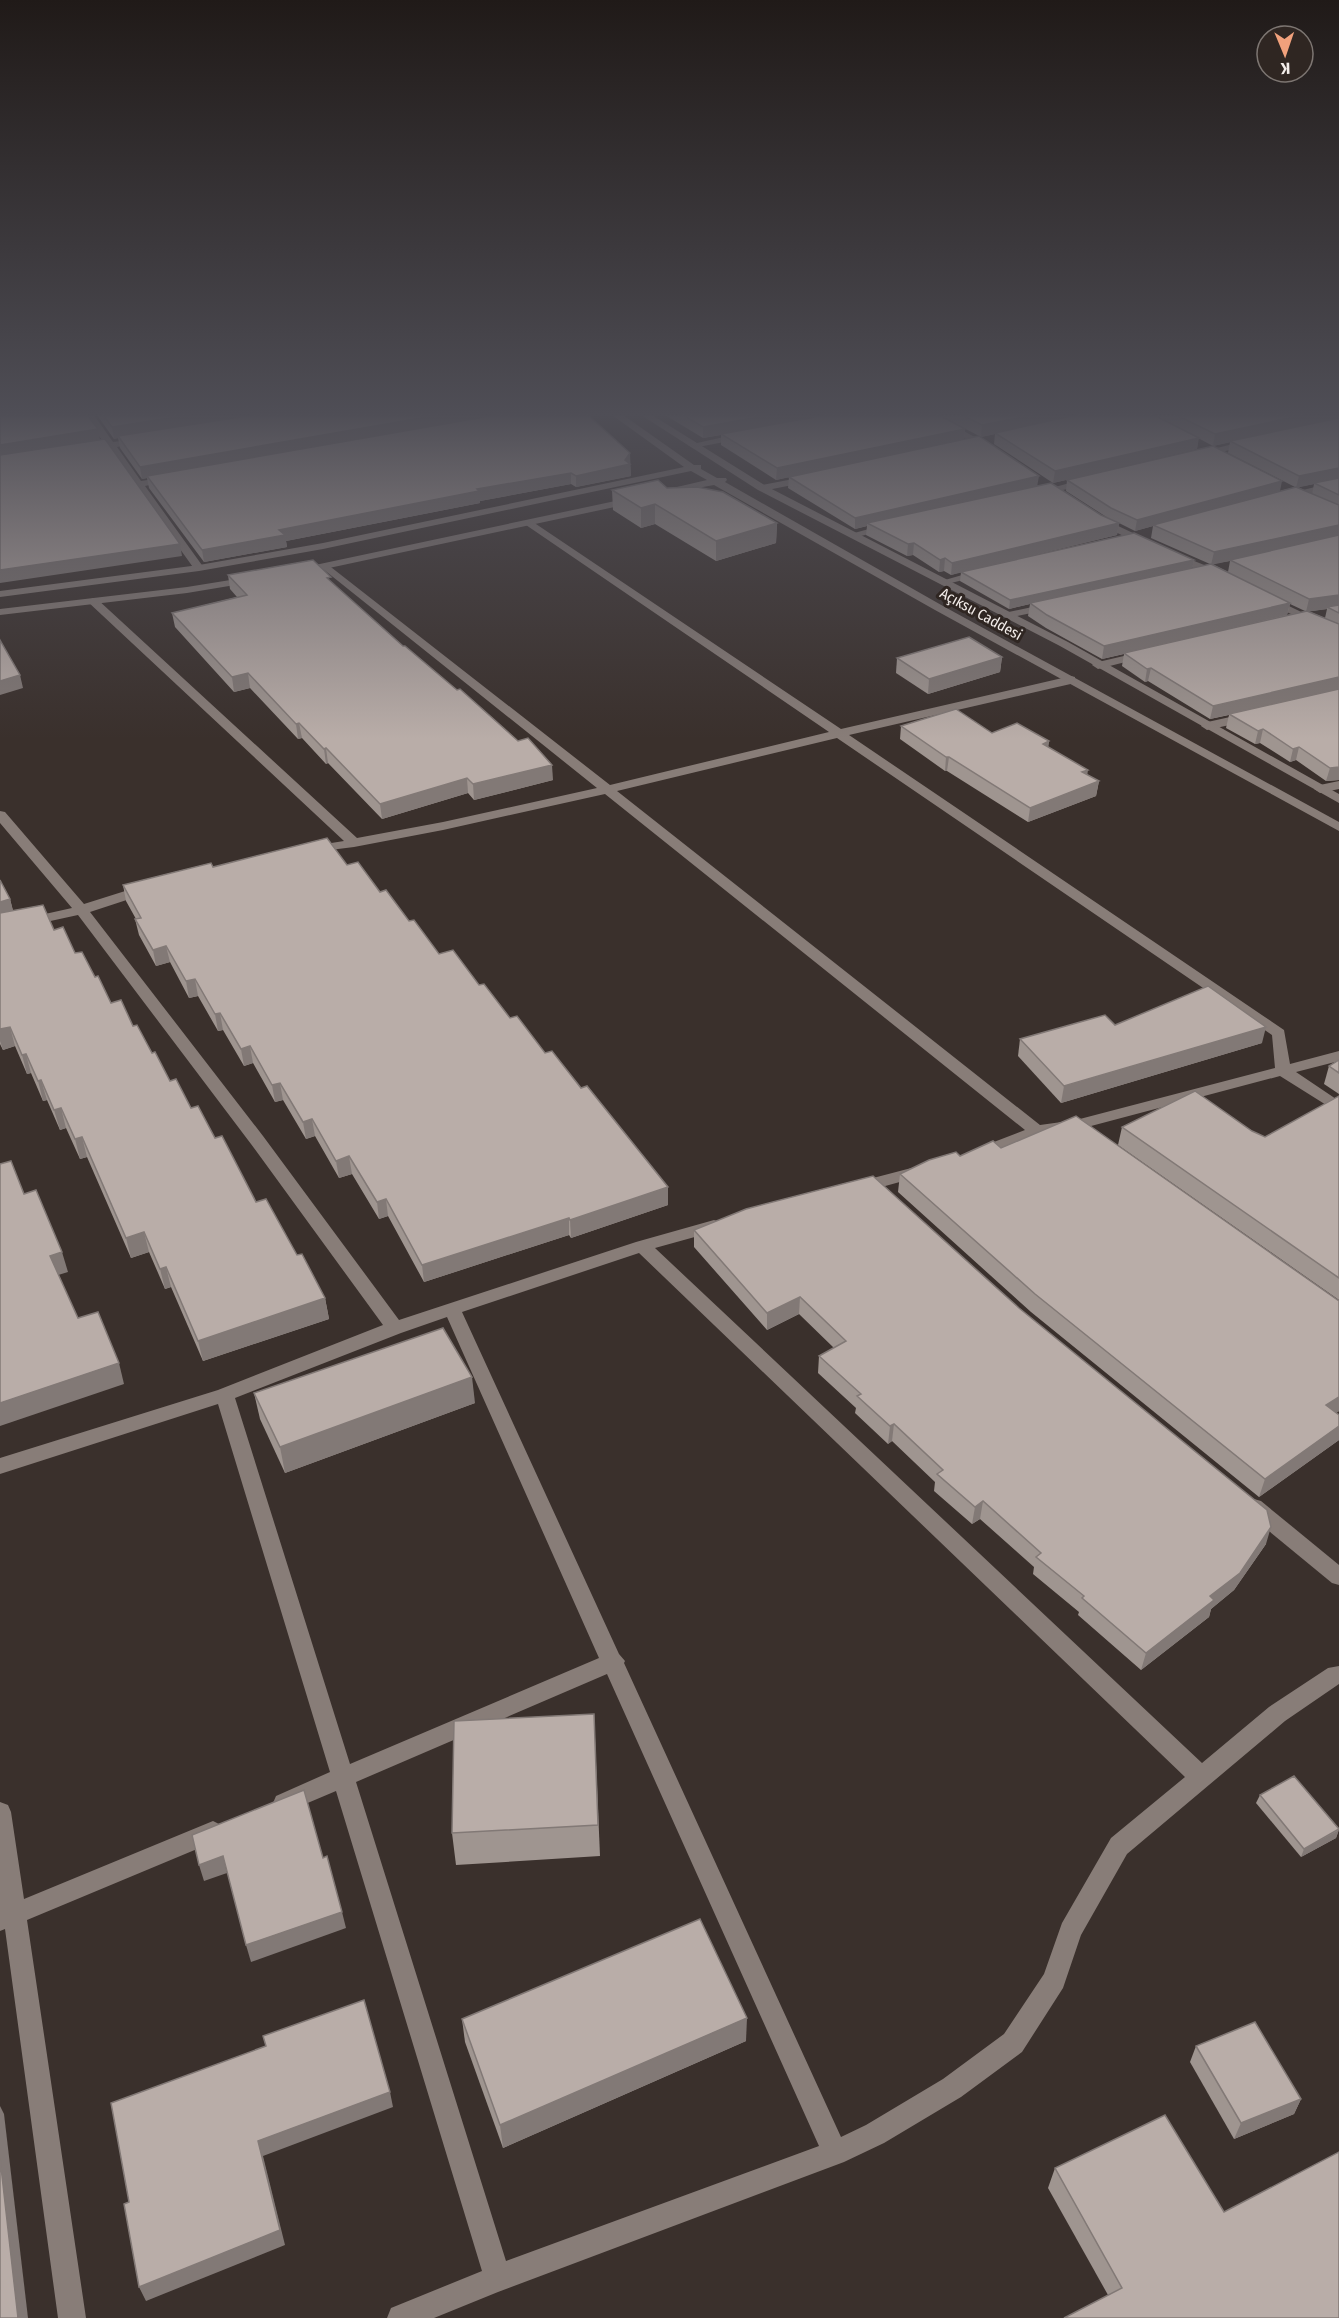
<svg xmlns="http://www.w3.org/2000/svg" width="1339" height="2318" font-family="'Fira Sans Condensed',sans-serif">
  <style>
    .lines { fill: none; stroke-linecap: round; stroke-linejoin: round }
    .minor { fill: #887d78; fill-rule: evenodd }
    .secondary { fill: #887d78; fill-rule: evenodd }
    .wall { fill: #9f9590; fill-rule: evenodd }
    .shaded-wall { fill: #827976 }
    .building { fill: #b9ada8; stroke: #827976; stroke-width: 1.5 }
    .labels { text-anchor: middle; dominant-baseline: central; stroke-width: 6; stroke-linejoin: round; paint-order: stroke }
    .far-street-label { font-size: 15px; fill: #f3edea; stroke: #2f2622 }
  </style>
  <rect width="100%" height="100%" fill="#3a302c"/>
  <g class="lines">
    <!-- minor -->
    <g class="minor">
      <polygon points="84,415 94,415 113,442 143,438 143,442 117,447 141,481 173,476 173,480 145,486 204,568 203,570 195,570 108,448 85,451 85,447 104,443"/>
      <polygon points="922,415 934,415 995,448 987,450"/>
      <polygon points="742,433 747,436 745,438 693,448 688,445"/>
      <polygon points="1249,440 1254,443 1252,445 1198,457 1193,454"/>
      <polygon points="809,476 814,479 813,481 762,491 757,488 762,485"/>
      <polygon points="1088,478 1093,481 1092,483 1038,496 1033,493"/>
      <polygon points="1339,481 1339,487 1284,499 1279,496"/>
      <polygon points="1099,517 1150,541 1151,543 1142,545 1095,522 1095,518"/>
      <path d="M530,520L841,729L1071,676L1075,677V683L849,735L1284,1030L1290,1064L1339,1051V1061L1296,1072L1339,1101V1113L1280,1076L1076,1130L1040,1136L985,1158H973L971,1154L973,1150L1025,1130L605,794L443,830L354,847L306,853L304,850L306,847L344,841L87,601L93,598L97,599L357,838L443,822L597,788L323,569L322,567L327,564L610,785L829,732L526,525L525,523ZM837,738L1272,1035L1275,1068L1076,1120L1040,1125L617,791Z"/>
      <polygon points="887,524 891,525 891,529 852,538 847,535"/>
      <polygon points="1172,552 1224,573 1225,575 1220,578 1216,577 1168,557 1167,555"/>
      <polygon points="983,569 988,572 987,574 943,585 938,582"/>
      <polygon points="1270,597 1339,630 1339,637 1266,602 1264,600"/>
      <polygon points="1051,603 1057,606 1055,608 1008,618 1002,615 1004,613"/>
      <polygon points="1145,651 1149,652 1149,656 1098,669 1092,665 1094,663"/>
      <polygon points="1248,713 1252,714 1252,720 1207,730 1201,726 1203,723"/>
      <polygon points="1339,781 1339,789 1320,793 1314,789 1315,786"/>
      <path d="M0,811L5,812L84,904L141,886H151L153,889L151,892L90,912L263,1136L399,1320L636,1242L714,1220L720,1222L723,1226L720,1230L655,1248L1202,1763L1269,1707L1328,1668L1339,1666V1684L1285,1721L1127,1854L1081,1935L1063,1988L1022,2052L961,2097L884,2143L844,2162L498,2292L434,2318H387L391,2308L482,2271L336,1791L284,1813L276,1810L273,1803L276,1796L330,1772L218,1404L0,1474V1458L218,1390L383,1325L251,1144L78,915L0,932V924L72,908L0,823ZM639,1253L1185,1777L1111,1838L1062,1923L1044,1974L1004,2034L943,2079L866,2125L841,2137L624,1663L625,1661L619,1654L462,1312ZM447,1317L599,1658L350,1764L235,1398L401,1333ZM607,1674L819,2146L506,2261L356,1782Z"/>
      <polygon points="919,1166 925,1167 927,1171 925,1175 860,1193 854,1191 852,1187 854,1183"/>
      <polygon points="1254,1499 1261,1501 1339,1565 1339,1585 1332,1583 1247,1513 1244,1507 1247,1501"/>
      <polygon points="0,1802 8,1805 11,1812 24,1899 213,1821 221,1825 225,1832 221,1839 27,1920 86,2318 58,2318 5,1929 0,1931"/>
    </g>
    <!-- secondary -->
    <g class="secondary">
      <polygon points="612,415 623,415 694,465 701,465 701,469 717,478 726,478 727,480 725,482 943,606 1339,822 1339,831 935,610 714,485 664,494 664,490 707,480 691,471 323,549 199,571 0,597 0,591 199,565 323,543 684,467"/>
      <polygon points="641,415 652,415 766,486 1068,642 1339,794 1339,803 1060,646 758,490"/>
      <polygon points="634,497 638,498 638,502 301,574 296,571 301,568"/>
      <polygon points="249,577 253,578 253,582 187,593 0,615 0,609 187,587"/>
    </g>
  </g>
  <!-- wall -->
  <g class="wall">
    <polygon points="97,415 588,415 630,464 631,476 576,487 571,484 480,501 480,503 286,541 287,547 204,562 149,488 147,478 142,479 120,448 118,438 114,439"/>
    <path d="M665,415H1339V780L1326,781L1296,760L1290,762L1260,743L1255,744L1226,728L1229,715L1210,719L1148,681L1145,682L1122,666L1124,654L1102,659L1046,628L1028,616L1030,604L1009,609L960,581L961,572L951,575L944,571L939,572L913,555L907,556L866,535L867,526L855,529L788,488L789,477L776,480L721,445V435L703,438ZM941,416L981,437L995,434L994,444L1053,483L1197,449L1198,438L1213,446L1230,442L1228,453L1295,487L1280,491L1067,480L1066,491L1108,518L1038,486L964,440L965,429ZM1314,484L1312,494L1298,487ZM1119,523L1135,531L1153,526L1151,538L1210,564L1192,568L1194,560L968,571L1117,535ZM1230,561L1228,572L1212,564L1217,563ZM1290,604L1305,611L1287,615ZM1327,609L1325,618L1308,611H1311Z"/>
    <polygon points="667,488 777,523 776,543 716,561 655,524 641,528 613,510 612,490"/>
    <polygon points="228,575 331,582 553,780 474,800 468,793 382,819 328,763 326,764 302,738 298,739 250,688 234,692 175,627 172,613 237,597 230,589"/>
    <polygon points="1002,657 1000,672 928,694 896,673 897,658"/>
    <polygon points="901,726 992,733 1049,741 1048,747 1088,775 1099,781 1096,796 1028,822 947,771 945,771 900,739"/>
    <polygon points="347,865 380,892 409,921 439,954 479,985 510,1018 581,1088 668,1187 668,1205 571,1238 569,1235 424,1282 388,1216 379,1219 352,1174 339,1178 315,1136 306,1139 283,1100 275,1102 253,1063 244,1066 223,1030 218,1031 198,996 189,998 170,962 156,966 139,935 135,919 136,919 126,901 123,885 213,867"/>
    <polygon points="0,880 10,899 13,911 54,930 95,977 111,1003 133,1026 170,1081 215,1138 256,1202 297,1255 325,1298 329,1319 203,1361 171,1287 165,1289 149,1252 131,1258 87,1157 80,1159 66,1128 60,1130 47,1100 43,1101 31,1073 27,1074 15,1046 3,1050 0,1044"/>
    <polygon points="1115,1025 1262,1043 1061,1103 1018,1056 1020,1039"/>
    <polygon points="1339,1060 1339,1094 1324,1084 1329,1066"/>
    <polygon points="1339,1096 1339,1300 1118,1145 1122,1127 1252,1131 1265,1137"/>
    <polygon points="1001,1148 1339,1301 1339,1411 1336,1413 1339,1415 1339,1440 1259,1497 1031,1312 898,1192 900,1174 960,1156"/>
    <polygon points="694,1230 1266,1544 1234,1590 1211,1609 1209,1617 1141,1670 1078,1615 1079,1612 1033,1574 1034,1567 980,1519 972,1524 934,1491 935,1482 892,1441 888,1444 855,1413 856,1408 818,1373 819,1356 834,1348 799,1314 767,1330 694,1247"/>
    <polygon points="254,1393 475,1403 285,1473 260,1419"/>
    <polygon points="594,1714 600,1856 456,1865 452,1833"/>
    <polygon points="1260,1795 1339,1829 1336,1838 1301,1857 1256,1803"/>
    <polygon points="462,2019 746,2041 503,2148 465,2042"/>
    <polygon points="1196,2046 1301,2099 1294,2114 1234,2139 1190,2062"/>
    <polygon points="1055,2168 1224,2212 1339,2318 1108,2295 1048,2188"/>
  </g>
  <!-- shaded-wall -->
  <g class="shaded-wall">
    <polygon points="189,415 261,415 118,436 118,438 114,439 112,427"/>
    <polygon points="438,415 502,415 147,476 147,478 142,479 140,467"/>
    <polygon points="769,415 831,415 703,438 703,427"/>
    <polygon points="1033,415 1085,415 995,433 995,434 981,437 982,425"/>
    <polygon points="1303,415 1339,415 1339,418 1213,446 1215,434"/>
    <polygon points="98,429 100,440 0,457 0,445"/>
    <polygon points="965,429 964,440 776,480 777,468"/>
    <polygon points="1199,438 1197,449 1053,483 1055,471"/>
    <polygon points="630,453 631,476 576,487 576,476 625,460"/>
    <polygon points="1339,468 1339,480 1314,483 1314,484 1296,488 1299,476"/>
    <polygon points="571,473 571,484 480,501 480,503 286,541 287,547 204,562 202,550 279,530 477,489"/>
    <polygon points="1039,476 1037,487 867,523 867,526 855,529 855,518"/>
    <polygon points="1282,481 1280,491 1135,531 1137,520"/>
    <polygon points="655,504 655,524 641,528 641,508"/>
    <polygon points="777,523 776,543 716,561 716,541"/>
    <polygon points="1119,523 1117,535 951,575 952,563"/>
    <polygon points="1339,525 1339,537 1211,565 1214,552"/>
    <polygon points="914,543 913,555 907,556 908,544"/>
    <polygon points="180,544 182,556 0,583 0,570"/>
    <polygon points="945,558 944,571 939,572 940,560"/>
    <polygon points="1194,560 1192,569 1030,603 1030,604 1009,609 1010,600"/>
    <polygon points="1339,595 1339,607 1327,607 1327,609 1306,612 1309,599"/>
    <polygon points="1290,603 1287,615 1102,659 1104,646"/>
    <polygon points="1002,657 1000,672 928,694 929,679"/>
    <polygon points="1151,668 1148,681 1145,682 1147,669"/>
    <polygon points="248,673 250,688 234,692 232,677"/>
    <polygon points="20,675 23,688 0,695 0,681"/>
    <polygon points="1339,677 1339,690 1210,719 1213,706"/>
    <polygon points="299,723 302,738 298,739 296,724"/>
    <polygon points="1263,729 1260,743 1255,744 1258,731"/>
    <polygon points="1049,741 1047,755 1043,744"/>
    <polygon points="1299,747 1296,760 1290,762 1293,749"/>
    <polygon points="326,748 328,763 326,764 324,749"/>
    <polygon points="946,757 949,757 947,771 945,771"/>
    <polygon points="552,765 553,780 474,800 473,784"/>
    <polygon points="1339,767 1339,780 1326,781 1330,768"/>
    <polygon points="1088,770 1086,784 1082,772"/>
    <polygon points="467,778 468,793 382,819 380,804"/>
    <polygon points="1099,781 1096,796 1028,822 1030,808"/>
    <polygon points="10,899 15,918 0,922 0,902"/>
    <polygon points="166,946 170,962 156,966 153,950"/>
    <polygon points="195,979 198,996 189,998 186,981"/>
    <polygon points="220,1013 223,1030 218,1031 215,1014"/>
    <polygon points="10,1027 15,1046 3,1050 0,1041 0,1029"/>
    <polygon points="1266,1027 1262,1043 1061,1103 1064,1086"/>
    <polygon points="250,1046 253,1063 244,1066 241,1049"/>
    <polygon points="26,1054 31,1073 27,1074 22,1055"/>
    <polygon points="41,1080 47,1100 43,1101 38,1081"/>
    <polygon points="280,1083 283,1100 275,1102 272,1085"/>
    <polygon points="61,1108 66,1128 60,1130 54,1110"/>
    <polygon points="312,1119 315,1136 306,1139 303,1122"/>
    <polygon points="82,1137 87,1157 80,1159 75,1139"/>
    <polygon points="349,1156 352,1174 339,1178 336,1161"/>
    <polygon points="668,1187 668,1205 571,1238 570,1220"/>
    <polygon points="386,1199 388,1216 379,1219 377,1202"/>
    <polygon points="569,1218 569,1235 424,1282 422,1265"/>
    <polygon points="144,1232 149,1252 131,1258 126,1238"/>
    <polygon points="62,1252 68,1272 55,1276 50,1256"/>
    <polygon points="166,1267 171,1287 165,1289 160,1269"/>
    <polygon points="800,1297 799,1314 767,1330 767,1313"/>
    <polygon points="325,1298 329,1319 203,1361 198,1341"/>
    <polygon points="119,1363 124,1384 0,1426 0,1403"/>
    <polygon points="472,1377 475,1403 285,1473 280,1447"/>
    <polygon points="1339,1397 1339,1411 1320,1424 1326,1405"/>
    <polygon points="894,1424 892,1441 888,1444 890,1426"/>
    <polygon points="1339,1426 1339,1440 1259,1497 1265,1479"/>
    <polygon points="983,1501 980,1519 972,1524 975,1507"/>
    <polygon points="1271,1527 1266,1544 1234,1590 1211,1609 1209,1617 1141,1670 1146,1653 1210,1596"/>
    <polygon points="1339,1830 1336,1838 1301,1857 1304,1849"/>
    <polygon points="223,1856 227,1873 204,1881 199,1865"/>
    <polygon points="342,1912 346,1928 251,1962 246,1945"/>
    <polygon points="747,2018 746,2041 503,2148 500,2125"/>
    <polygon points="390,2092 393,2107 263,2156 285,2245 146,2301 139,2287 258,2141"/>
    <polygon points="1301,2099 1294,2114 1234,2139 1241,2123"/>
    <polygon points="0,2106 4,2114 28,2318 18,2318 0,2158"/>
  </g>
  <!-- building -->
  <g class="building">
    <polygon points="0,415 87,415 98,429 0,445"/>
    <polygon points="103,415 189,415 112,427"/>
    <polygon points="253,415 438,415 140,467 118,436"/>
    <polygon points="496,415 588,415 630,453 625,460 630,464 576,476 571,473 477,489 479,491 279,530 285,535 202,550 147,476"/>
    <polygon points="683,415 769,415 703,427"/>
    <polygon points="826,415 939,415 965,429 777,468 721,434"/>
    <polygon points="962,415 1033,415 982,425"/>
    <polygon points="1076,415 1154,415 1199,438 1055,471 995,433"/>
    <polygon points="1176,415 1303,415 1215,434"/>
    <polygon points="1339,418 1339,468 1299,476 1230,441"/>
    <polygon points="979,436 1039,476 855,518 789,477"/>
    <polygon points="105,439 180,544 0,570 0,455"/>
    <polygon points="1213,446 1282,481 1137,520 1111,508 1067,480"/>
    <polygon points="1339,478 1339,495 1314,483"/>
    <polygon points="658,480 667,488 697,487 723,492 777,523 716,541 655,504 641,508 612,490"/>
    <polygon points="1051,483 1101,515 1119,523 952,563 945,558 940,560 914,543 908,544 867,523"/>
    <polygon points="1296,487 1339,505 1339,525 1214,552 1153,525"/>
    <polygon points="1134,533 1194,560 1010,600 961,572"/>
    <polygon points="1339,535 1339,595 1309,599 1230,560"/>
    <polygon points="313,560 331,577 327,578 403,646 405,646 457,690 460,689 518,741 528,738 552,765 473,784 467,778 380,804 326,748 324,749 299,723 296,724 248,673 232,677 172,613 247,595 228,575"/>
    <polygon points="1211,564 1290,603 1104,646 1047,615 1030,603"/>
    <polygon points="1339,605 1339,613 1327,607"/>
    <polygon points="1307,611 1339,624 1339,677 1213,706 1151,668 1147,669 1124,653"/>
    <polygon points="969,637 1002,657 929,679 897,658"/>
    <polygon points="0,640 20,675 0,681"/>
    <polygon points="1339,689 1339,767 1330,768 1299,747 1293,749 1263,729 1258,731 1229,714"/>
    <polygon points="956,709 992,733 1017,723 1049,741 1043,744 1088,770 1082,772 1099,781 1030,808 949,757 946,757 901,726"/>
    <polygon points="327,838 347,865 358,862 380,892 386,890 409,921 414,920 439,954 453,950 479,985 484,984 510,1018 517,1016 545,1053 552,1051 581,1088 587,1086 668,1187 570,1220 569,1218 422,1265 386,1199 377,1202 349,1156 336,1161 312,1119 303,1122 280,1083 272,1085 250,1046 241,1049 220,1013 215,1014 195,979 186,981 166,946 153,950 135,919 141,918 123,885 211,863 213,867"/>
    <polygon points="0,880 10,899 0,902"/>
    <polygon points="43,905 54,930 63,927 75,953 82,952 95,977 98,976 111,1003 121,1000 133,1026 137,1025 152,1053 155,1052 170,1081 176,1079 191,1108 198,1106 215,1138 222,1136 256,1202 266,1199 297,1255 302,1254 325,1298 198,1341 166,1267 160,1269 144,1232 126,1238 82,1137 75,1139 61,1108 54,1110 41,1080 38,1081 26,1054 22,1055 10,1027 0,1029 0,913"/>
    <polygon points="1208,986 1266,1027 1064,1086 1020,1039 1105,1015 1115,1025"/>
    <polygon points="1339,1060 1339,1073 1329,1066"/>
    <polygon points="1195,1091 1252,1131 1265,1137 1339,1096 1339,1278 1122,1127"/>
    <polygon points="1076,1116 1339,1301 1339,1397 1326,1405 1339,1415 1339,1426 1265,1479 1035,1294 900,1174 929,1160 956,1152 960,1156 993,1141 1001,1148"/>
    <polygon points="11,1161 24,1194 36,1190 62,1252 50,1256 78,1318 98,1312 119,1363 0,1403 0,1164"/>
    <polygon points="873,1176 1019,1308 1267,1510 1271,1527 1240,1573 1210,1596 1214,1600 1146,1653 1082,1598 1084,1596 1036,1557 1041,1553 983,1501 975,1507 937,1474 943,1470 894,1424 890,1426 857,1396 861,1394 819,1356 846,1341 800,1297 767,1313 694,1230 746,1209"/>
    <polygon points="443,1328 472,1377 280,1447 254,1393"/>
    <polygon points="594,1714 598,1825 452,1833 454,1721"/>
    <polygon points="1294,1776 1339,1829 1304,1849 1260,1795"/>
    <polygon points="304,1790 323,1858 327,1856 342,1912 246,1945 223,1856 199,1865 192,1835"/>
    <polygon points="700,1919 747,2018 500,2125 462,2019"/>
    <polygon points="364,2000 390,2092 258,2141 280,2230 139,2287 124,2204 129,2202 111,2103 266,2046 263,2036"/>
    <polygon points="1255,2022 1301,2099 1241,2123 1196,2046"/>
    <polygon points="1165,2115 1224,2212 1339,2152 1339,2318 1064,2318 1122,2288 1055,2168"/>
    <polygon points="0,2158 18,2318 0,2318"/>
  </g>
  <!-- sky -->
  <linearGradient id="sky" x2="0" y2="1"><stop stop-color="#201a18"/><stop offset="0.56" stop-color="#4f4e56"/><stop offset="1" stop-color="#4f4e56" stop-opacity="0"/></linearGradient>
  <rect width="1339" height="739" fill="url(#sky)"/>
  <g class="labels">
    <!-- far-street labels -->
    <g class="far-street-label">
      <text transform="translate(981 614) rotate(29)">Açıksu Caddesi</text>
    </g>
  </g>
  <!-- north arrow -->
  <g transform="translate(1285 54) rotate(178)"><circle r="28" fill="#2f2622" stroke="#7d7672" stroke-width="1.5"/>
  <path d="M0-4.5L10 22L0 15L-10 22Z" fill="#f1a17c"/>
  <text y="-9" font-size="16" font-weight="bold" text-anchor="middle" fill="#f3edea">K</text>
  </g>
</svg>
